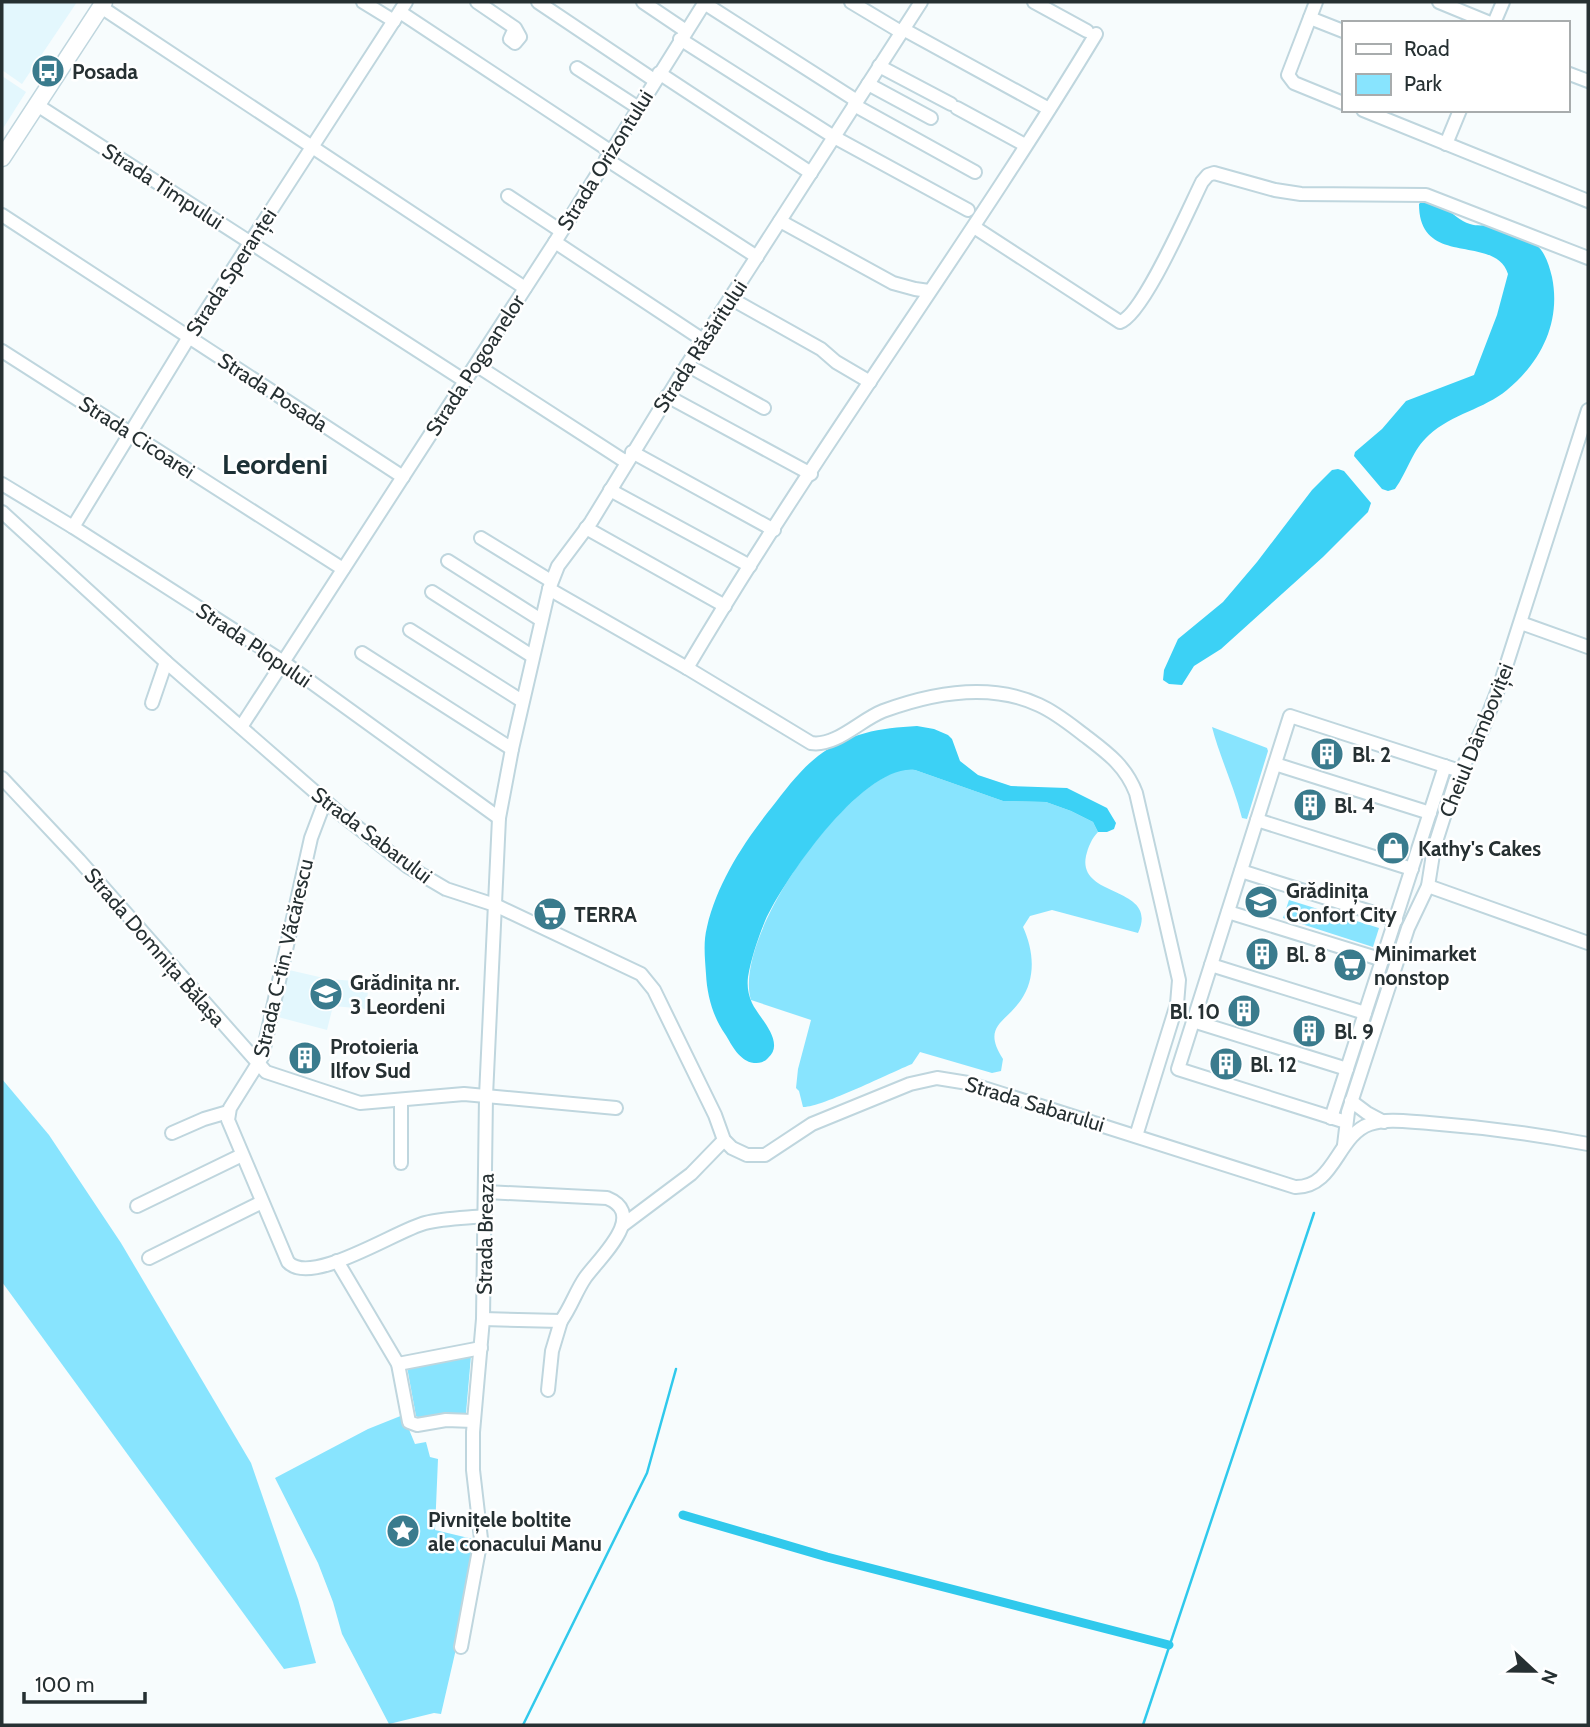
<svg xmlns="http://www.w3.org/2000/svg" width="1590" height="1727" font-family="Cabin,sans-serif">
  <style>
    .built { fill: #e3f7fd }
    .green { fill: #88e4fe }
    .forest { fill: #3cd1f5 }
    .lines { fill: none; stroke-linecap: round; stroke-linejoin: round }
    .stream { stroke: #30c9ec; stroke-width: 2.5 }
    .canal { stroke: #30c9ec; stroke-width: 9 }
    .minor-casing { stroke: #bfd6de; stroke-width: 16 }
    .major-casing { stroke: #bfd6de; stroke-width: 19 }
    .minor { stroke: #fff; stroke-width: 12 }
    .major { stroke: #fff; stroke-width: 16 }
    .labels { text-anchor: middle; dominant-baseline: central; stroke-width: 5; stroke-linejoin: round; paint-order: stroke }
    .poi-label { font-size: 21px; font-weight: bold; fill: #263032; stroke: #fff; text-anchor: start }
    .street-label { font-size: 21px; fill: #263032; stroke: #fff }
    .district-label { font-size: 28px; font-weight: bold; fill: #1c3035; stroke: #fff }
  </style>
  <rect width="100%" height="100%" fill="#f7fcfd"/>
  <!-- built -->
  <g class="built">
    <polygon points="2,2 77,2 22,84 2,70"/>
    <polygon points="2,76 26,92 2,130"/>
    <polygon points="289,970 328,979 369,982 366,1009 333,1006 327,1030 278,1017"/>
  </g>
  <!-- green -->
  <g class="green">
    <path d="M1212,727L1267,748L1268,751L1247,819L1242,818C1234,786 1220,758 1212,727Z"/>
    <path d="M905,769L915,770L1003,801L1046,802L1071,811L1093,822L1098,832C1092,838 1088,847 1086,856C1077,899 1160,885 1138,933L1052,910L1030,916L1023,927C1034,951 1036,978 1021,1000C1004,1024 982,1026 1003,1059L1001,1071L992,1073L920,1052L912,1064C892,1072 820,1108 803,1107L799,1091L796,1088L798,1069L811,1020L751,1000C732,938 844,780 905,769Z"/>
    <polygon points="1289,900 1379,928 1373,947 1283,918"/>
    <polygon points="2,1079 49,1135 121,1243 251,1463 298,1599 316,1663 284,1669 2,1282"/>
    <polygon points="471,1356 466,1413 421,1419 416,1416 407,1367"/>
    <polygon points="403,1415 415,1444 426,1442 430,1457 438,1459 435,1530 477,1540 459,1636 441,1714 434,1713 389,1724 342,1634 333,1602 318,1563 275,1478 368,1429"/>
  </g>
  <!-- forest -->
  <g class="forest">
    <path d="M1423,200C1430,202 1437,204 1443,207C1453,213 1460,221 1470,224C1479,227 1488,224 1497,226C1507,228 1527,237 1535,244C1545,251 1549,265 1552,277C1561,321 1542,361 1507,390C1484,409 1452,414 1429,435C1412,450 1408,471 1395,489L1388,491L1382,489L1354,456L1355,452L1382,429L1406,401L1474,375L1497,315L1508,274C1495,233 1419,269 1419,204Z"/>
    <polygon points="1338,469 1344,471 1371,503 1368,512 1323,557 1221,649 1194,666 1182,685 1169,684 1163,680 1164,670 1178,639 1223,602 1257,562 1312,490 1332,470"/>
    <path d="M917,726L934,729L948,735L952,739L960,761L978,775L1011,786L1067,788L1107,808L1116,823L1114,829L1107,832H1098L1093,822L1071,811L1046,802L1003,801L915,770C864,763 784,879 765,921C758,938 751,959 748,977C747,986 748,994 752,1003C759,1018 786,1042 768,1058C765,1062 759,1063 754,1063C739,1061 732,1045 725,1034C713,1017 707,995 706,974C705,959 703,942 707,927C717,883 744,842 772,807C786,789 800,770 818,756C848,733 880,728 917,726Z"/>
  </g>
  <g class="lines">
    <!-- stream -->
    <g class="stream">
      <polyline points="523,1725 647,1473 676,1369"/>
      <polyline points="1143,1725 1314,1213"/>
    </g>
    <!-- canal -->
    <polyline class="canal" points="683,1515 827,1557 1169,1645"/>
    <defs>
      <g id="minor">
        <polyline points="363,2 394,21"/>
        <polyline points="477,2 515,28 510,39 515,43 520,37 515,28"/>
        <polyline points="538,2 654,80"/>
        <polyline points="643,2 686,31"/>
        <polyline points="851,2 901,32"/>
        <polyline points="1034,2 1087,31"/>
        <polyline points="1316,2 1288,75 1294,83 1343,103"/>
        <polyline points="1439,2 1490,23"/>
        <polyline points="704,3 857,101"/>
        <polyline points="101,7 525,288"/>
        <polyline points="400,12 610,151"/>
        <polyline points="1310,18 1343,31"/>
        <polyline points="1494,23 1503,2"/>
        <polyline points="903,29 1049,109"/>
        <polyline points="680,39 834,137 968,210"/>
        <polyline points="879,66 951,104"/>
        <polyline points="577,68 637,107"/>
        <polyline points="659,73 811,173"/>
        <polyline points="1567,73 1588,81"/>
        <polyline points="868,84 931,118"/>
        <polyline points="37,105 465,381"/>
        <polyline points="854,105 975,172"/>
        <polyline points="957,108 1025,145"/>
        <polyline points="1363,110 1588,201"/>
        <polyline points="1446,144 1460,110"/>
        <polyline points="606,159 757,257"/>
        <polyline points="508,196 561,231"/>
        <polyline points="2,215 403,477"/>
        <polyline points="780,221 893,283 915,289 929,291"/>
        <path d="M974,227L1120,322C1143,315 1189,208 1202,182L1208,175L1214,173L1275,190L1301,194L1426,195L1588,258"/>
        <polyline points="555,242 703,340"/>
        <polyline points="730,298 821,349 836,362 870,382"/>
        <polyline points="2,351 343,569"/>
        <polyline points="476,365 626,462"/>
        <polyline points="687,365 764,408"/>
        <polyline points="667,396 811,474"/>
        <polyline points="632,452 774,530"/>
        <polyline points="2,484 73,527 282,661 499,818"/>
        <polyline points="610,490 750,566"/>
        <path d="M2,512L166,662L338,812L407,866L446,889L495,905L641,974L654,990L715,1115L724,1140L732,1148L747,1155H765L812,1124L910,1084L937,1078L968,1083L1295,1187C1335,1188 1337,1135 1370,1124C1388,1118 1410,1122 1429,1123C1482,1127 1535,1134 1588,1144"/>
        <polyline points="73,527 189,337 406,2"/>
        <polyline points="586,528 725,606"/>
        <polyline points="481,538 551,581"/>
        <polyline points="448,561 541,620"/>
        <path d="M549,589L687,668L811,743C836,747 860,720 883,711C932,693 990,682 1039,705C1057,713 1072,726 1088,738C1109,754 1126,767 1136,793L1179,980L1177,1004L1136,1136"/>
        <polyline points="432,592 532,656"/>
        <polyline points="1521,623 1588,647"/>
        <polyline points="410,630 522,701"/>
        <polyline points="362,653 512,749"/>
        <path d="M687,668C815,451 966,249 1096,34"/>
        <polyline points="152,703 166,662"/>
        <polyline points="241,727 555,242 705,2"/>
        <polyline points="1275,764 1430,813"/>
        <polyline points="2,778 79,860 266,1072 360,1103 464,1094 616,1108"/>
        <path d="M325,801L311,838L262,1057L230,1108L228,1120L288,1262C311,1287 397,1230 425,1223C444,1218 466,1218 485,1216"/>
        <polyline points="1257,820 1412,869"/>
        <polyline points="1241,871 1396,920"/>
        <polyline points="1428,886 1588,943"/>
        <polyline points="1228,912 1383,960"/>
        <polyline points="1211,965 1365,1013"/>
        <polyline points="1193,1021 1347,1069"/>
        <polyline points="1351,1101 1367,1113 1384,1122"/>
        <polyline points="1331,1118 1445,766"/>
        <polyline points="1346,1122 1178,1069 1290,716 1460,771"/>
        <polyline points="172,1133 204,1119 228,1112"/>
        <polyline points="1344,1145 1348,1112 1408,928 1428,886 1434,848 1455,782 1483,728 1501,682 1588,410"/>
        <polyline points="401,1163 401,1100"/>
        <polyline points="137,1206 242,1155"/>
        <polyline points="623,1225 691,1174 724,1140"/>
        <polyline points="149,1258 262,1202"/>
        <polyline points="337,1261 398,1364 409,1422 417,1425 446,1420 473,1421"/>
        <path d="M483,1319L561,1321C571,1307 576,1291 585,1278C598,1259 649,1215 607,1198L486,1192"/>
        <polyline points="398,1364 481,1348"/>
        <polyline points="548,1390 552,1351 561,1321"/>
        <polyline points="461,1647 481,1539 473,1470 473,1432 483,1319 486,1096 499,818 512,749 549,589 558,566 591,522 687,365 921,2"/>
      </g>
      <polyline id="major" points="2,158 104,2"/>
    </defs>
    <!-- minor casing -->
    <use href="#minor" class="minor-casing"/>
    <!-- major casing -->
    <use href="#major" class="major-casing"/>
    <!-- minor -->
    <use href="#minor" class="minor"/>
    <!-- major -->
    <use href="#major" class="major"/>
  </g>
  <!-- icons -->
  <defs>
    <symbol id="bus-disc" viewBox="-11 -11 22 22"><circle r="9.5" fill="#3a7b8d" stroke="#fff"/><path d="M-5-6H5V4H4V6H2V4H-2V6H-4V4H-5ZM-3.5-4V0h7V-4ZM-3.5 1.2v1.5H-2V1.2ZM2 1.2v1.5H3.5V1.2Z" fill="#fff"/></symbol>
    <symbol id="building-disc" viewBox="-11 -11 22 22"><circle r="9.5" fill="#3a7b8d" stroke="#fff"/><path d="M-4-6H4V6H1V3H-1V6H-4ZM-2.5-4.3h1.7v1.8h-1.7ZM.8-4.3h1.7v1.8H.8ZM-2.5-1h1.7V.8h-1.7ZM.8-1h1.7V.8H.8Z" fill="#fff"/></symbol>
    <symbol id="shop-disc" viewBox="-11 -11 22 22"><circle r="9.5" fill="#3a7b8d" stroke="#fff"/><path d="M-5-2.5h2.3a2.7 3.5 0 0 1 5.4 0H5L5.5 6h-11ZM-1.5-2.5h3a1.5 2.3 0 0 0-3 0Z" fill="#fff"/></symbol>
    <symbol id="school-disc" viewBox="-11 -11 22 22"><circle r="9.5" fill="#3a7b8d" stroke="#fff"/><path d="M0-5L7-2L0 1L-7-2ZM-4 1L0 2.5L4 1V4Q0 6-4 4Z" fill="#fff"/></symbol>
    <symbol id="supermarket-disc" viewBox="-11 -11 22 22"><circle r="9.5" fill="#3a7b8d" stroke="#fff"/><path d="M-6-5.5h2.5l.6 2H6L4.5 2H-2.5L-4.4-4H-6ZM-1.5 3.2a1.3 1.3 0 1 0 .1 0ZM3 3.2a1.3 1.3 0 1 0 .1 0Z" fill="#fff"/></symbol>
    <symbol id="sight-disc" viewBox="-11 -11 22 22"><circle r="9.5" fill="#3a7b8d" stroke="#fff"/><path d="M0-6L1.8-2.2L6-1.7L2.9 1.2L3.7 5.4L0 3.3L-3.7 5.4L-2.9 1.2L-6-1.7L-1.8-2.2Z" fill="#fff"/></symbol>
  </defs>
  <g fill-rule="evenodd">
    <use href="#bus-disc" x="29" y="52" width="38" height="38"/>
    <use href="#building-disc" x="1308" y="735" width="38" height="38"/>
    <use href="#building-disc" x="1291" y="786" width="38" height="38"/>
    <use href="#shop-disc" x="1374" y="829" width="38" height="38"/>
    <use href="#school-disc" x="1242" y="883" width="38" height="38"/>
    <use href="#supermarket-disc" x="531" y="895" width="38" height="38"/>
    <use href="#building-disc" x="1243" y="935" width="38" height="38"/>
    <use href="#supermarket-disc" x="1331" y="946" width="38" height="38"/>
    <use href="#school-disc" x="307" y="975" width="38" height="38"/>
    <use href="#building-disc" x="1225" y="992" width="38" height="38"/>
    <use href="#building-disc" x="1290" y="1012" width="38" height="38"/>
    <use href="#building-disc" x="286" y="1039" width="38" height="38"/>
    <use href="#building-disc" x="1207" y="1045" width="38" height="38"/>
    <use href="#sight-disc" x="384" y="1512" width="38" height="38"/>
  </g>
  <g class="labels">
    <!-- poi labels -->
    <g class="poi-label">
      <text x="72" y="71">Posada</text>
      <text x="1352" y="754">Bl. 2</text>
      <text x="1334" y="805">Bl. 4</text>
      <text x="1418" y="848">Kathy's Cakes</text>
      <text x="1286" y="890">Grădinița<tspan x="1286" dy="24">Confort City</tspan></text>
      <text x="574" y="914">TERRA</text>
      <text x="1374" y="953">Minimarket<tspan x="1374" dy="24">nonstop</tspan></text>
      <text x="1286" y="954">Bl. 8</text>
      <text x="350" y="982">Grădinița nr.<tspan x="350" dy="24">3 Leordeni</tspan></text>
      <text x="1220" y="1011" text-anchor="end">Bl. 10</text>
      <text x="1334" y="1031">Bl. 9</text>
      <text x="330" y="1046">Protoieria<tspan x="330" dy="24">Ilfov Sud</tspan></text>
      <text x="1250" y="1064">Bl. 12</text>
      <text x="428" y="1519">Pivnițele boltite<tspan x="428" dy="24">ale conacului Manu</tspan></text>
    </g>
    <!-- street labels -->
    <g class="street-label">
      <text transform="translate(605 160) rotate(-58)">Strada Orizontului</text>
      <text transform="translate(163 186) rotate(33)">Strada Timpului</text>
      <text transform="translate(231 272) rotate(-57)">Strada Speranței</text>
      <text transform="translate(700 346) rotate(-57)">Strada Răsăritului</text>
      <text transform="translate(475 365) rotate(-57)">Strada Pogoanelor</text>
      <text transform="translate(273 392) rotate(33)">Strada Posada</text>
      <text transform="translate(137 437) rotate(33)">Strada Cicoarei</text>
      <text transform="translate(254 645) rotate(34)">Strada Plopului</text>
      <text transform="translate(1476 740) rotate(-68)">Cheiul Dâmboviței</text>
      <text transform="translate(372 835) rotate(37)">Strada Sabarului</text>
      <text transform="translate(155 947) rotate(49)">Strada Domnița Bălașa</text>
      <text transform="translate(283 958) rotate(-77)">Strada C-tin. Văcărescu</text>
      <text transform="translate(1035 1104) rotate(17)">Strada Sabarului</text>
      <text transform="translate(485 1234) rotate(-89)">Strada Breaza</text>
    </g>
    <!-- district labels -->
    <g class="district-label">
      <text x="275" y="464">Leordeni</text>
    </g>
  </g>
  <!-- border -->
  <rect width="1590" height="1727" fill="none" stroke="#263032" stroke-width="7"/>
  <!-- legend -->
  <rect x="1342" y="21" width="228" height="91" fill="#ffffff" stroke="#a8acad" stroke-width="2"/>
  <rect x="1356" y="44" width="35" height="10" fill="#ffffff" stroke="#a8acad" stroke-width="2"/>
  <text x="1404" y="56" font-size="21" fill="#263032">Road</text>
  <rect x="1356" y="74" width="35" height="21" fill="#88e4fe" stroke="#a8acad" stroke-width="2"/>
  <text x="1404" y="91" font-size="21" fill="#263032">Park</text>
  <!-- north arrow -->
  <g transform="translate(1534 1671) rotate(112)" stroke="#ffffff" stroke-width="5" paint-order="stroke">
  <path d="M0-5L12 26L0 18L-12 26Z" fill="#263032"/>
  <text y="-10" font-size="19" font-weight="bold" text-anchor="middle" fill="#263032">N</text>
  </g>
  <!-- scale -->
  <path d="M24 1692v10h121v-10" fill="none" stroke="#263032" stroke-width="3.5"/>
  <text x="35" y="1692" font-size="21" fill="#263032" stroke="#ffffff" stroke-width="5" paint-order="stroke">100 m</text>
</svg>
